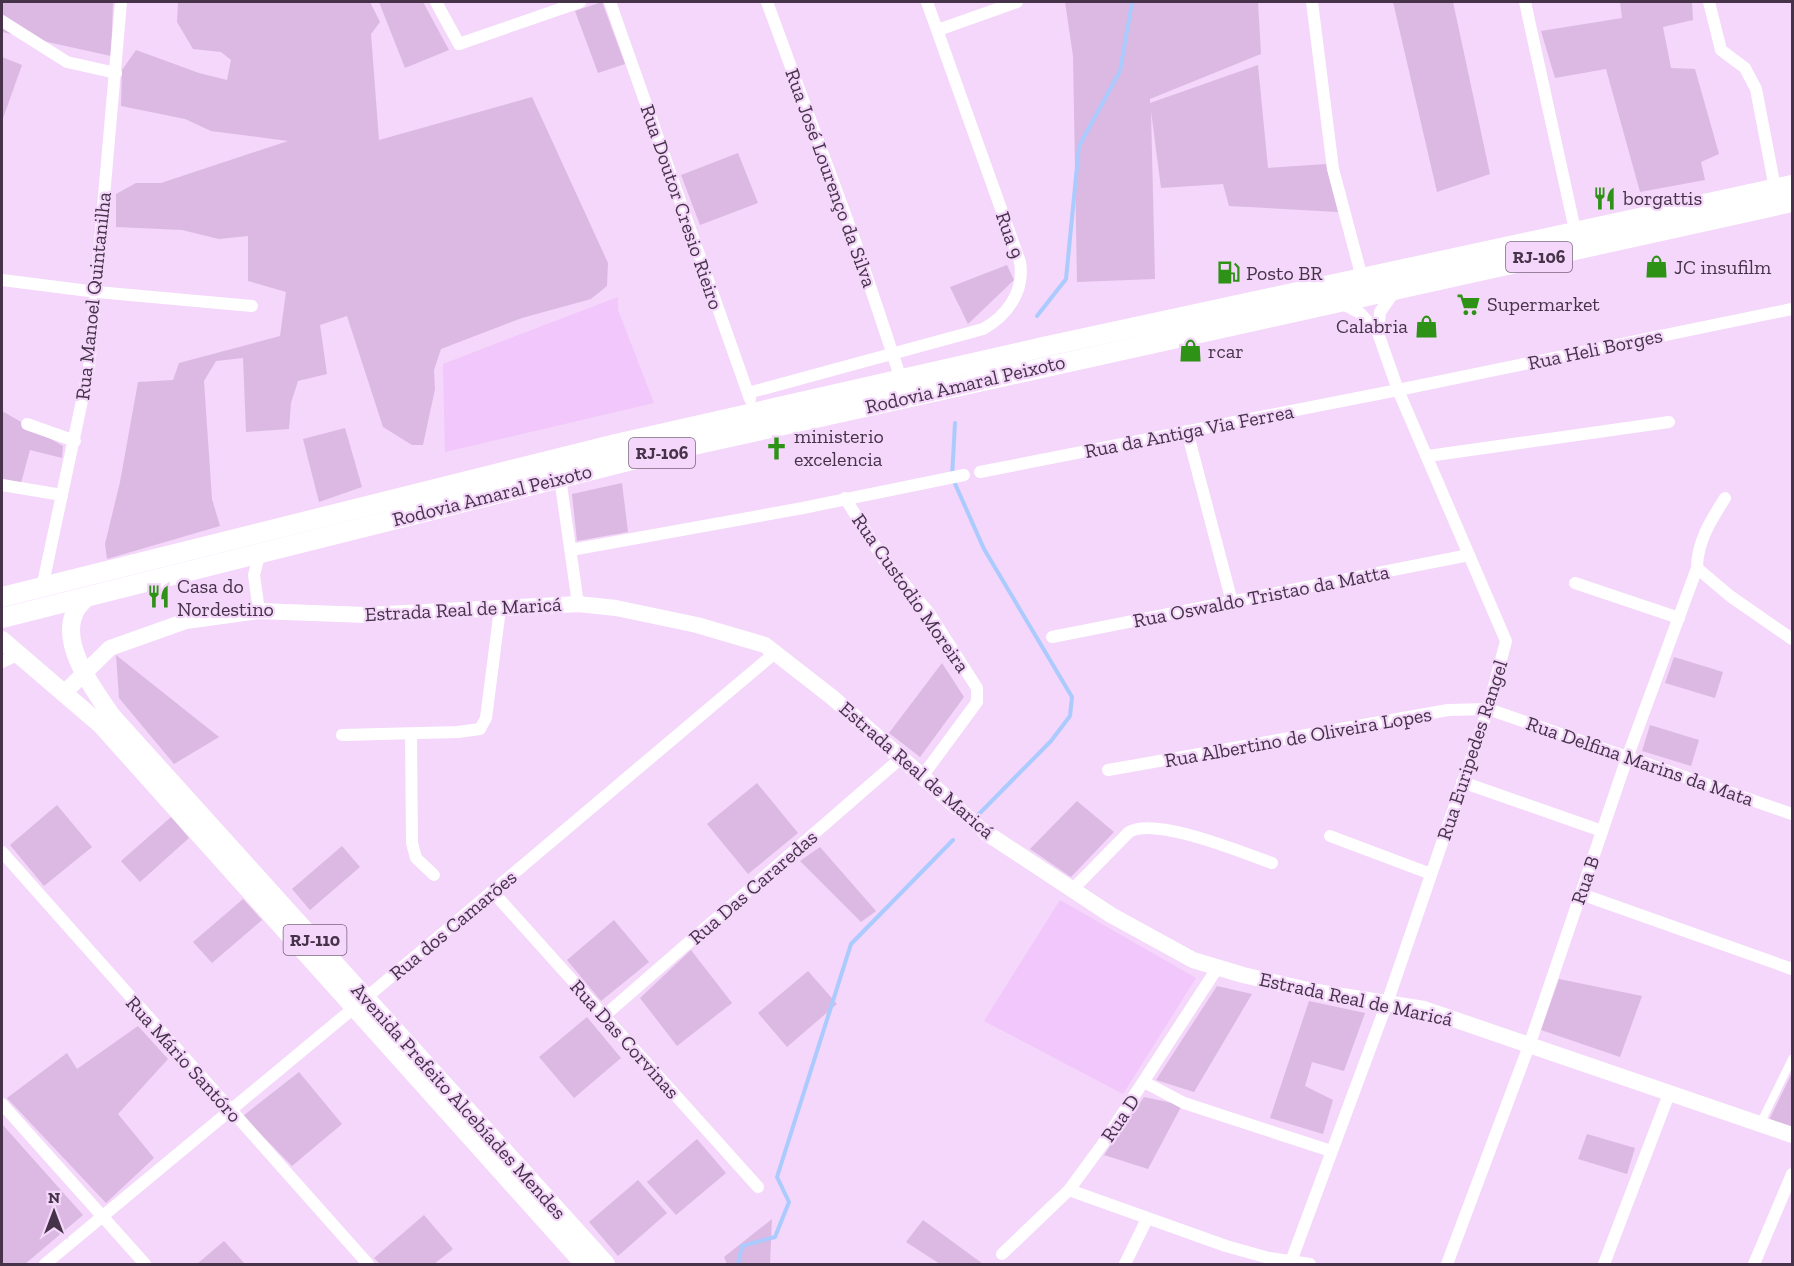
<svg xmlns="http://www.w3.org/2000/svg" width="1794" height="1266" font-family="'Zilla Slab',serif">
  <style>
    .built { fill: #f2c7fb }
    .green { fill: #dcb9e3 }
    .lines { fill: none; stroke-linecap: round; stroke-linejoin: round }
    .stream { stroke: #abcafe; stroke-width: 4 }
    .pedestrian { stroke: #fff; stroke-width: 8 }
    .minor { stroke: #fff; stroke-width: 12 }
    .tertiary { stroke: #fff; stroke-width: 14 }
    .secondary { stroke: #fff; stroke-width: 16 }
    .primary { stroke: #fff; stroke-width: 18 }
    .trunk { stroke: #fff; stroke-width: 20 }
    .labels { text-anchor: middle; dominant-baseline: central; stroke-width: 4.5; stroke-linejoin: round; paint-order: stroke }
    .shield { fill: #f4d7fa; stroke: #7a647f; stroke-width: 1.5 }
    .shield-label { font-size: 18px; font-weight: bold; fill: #46334a }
    .street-label { font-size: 20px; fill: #46334a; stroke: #f4d7fa }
    .poi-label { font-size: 20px; fill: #46334a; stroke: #f4d7fa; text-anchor: start }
  </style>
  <rect width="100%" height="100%" fill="#f4d7fa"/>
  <!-- built -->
  <g class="built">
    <polygon points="618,297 618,310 654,403 445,452 443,364"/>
    <polygon points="1060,900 1196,978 1123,1094 984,1021"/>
  </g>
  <!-- green -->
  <g class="green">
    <polygon points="2,2 113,2 111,56 2,32"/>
    <polygon points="178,2 370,2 380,22 371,34 379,140 532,97 608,263 607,286 591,299 522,318 441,349 434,370 435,389 423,445 412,445 383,427 347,316 320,325 327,374 298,381 291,403 289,429 246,432 243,358 216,361 204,381 212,499 220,526 107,559 105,544 120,482 138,382 173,380 179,363 280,336 286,292 248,281 248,236 219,239 182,230 116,227 116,194 136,183 161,183 288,141 211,131 185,119 121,106 122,70 136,50 199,73 227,80 231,60 221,52 193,49 177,22"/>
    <polygon points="379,2 423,2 449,50 405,68"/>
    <polygon points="602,2 625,64 598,73 575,11"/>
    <polygon points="1065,2 1258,2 1261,54 1150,99 1150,103 1258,65 1268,168 1326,164 1338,212 1229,206 1223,184 1161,188 1151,111 1155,279 1077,282 1073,56"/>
    <polygon points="1393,2 1453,2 1490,174 1437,192"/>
    <polygon points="1620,2 1692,2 1693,20 1663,27 1671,68 1695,69 1719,154 1701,162 1705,180 1640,192 1606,69 1555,78 1541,31 1622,18"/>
    <polygon points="2,57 22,65 2,121"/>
    <polygon points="738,153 758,203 700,225 681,175"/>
    <polygon points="1007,265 1014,280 968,324 950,287"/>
    <polygon points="2,411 63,446 62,458 30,450 21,483 2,480"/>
    <polygon points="345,428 362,487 319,502 303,439"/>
    <polygon points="622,483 628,532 577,541 572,494"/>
    <polygon points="116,655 219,737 174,764 119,698"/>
    <polygon points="1674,657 1723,672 1715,698 1665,683"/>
    <polygon points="942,663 964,697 920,757 889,733"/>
    <polygon points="1650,725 1699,740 1691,766 1642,751"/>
    <polygon points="757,783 798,833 748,874 707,824"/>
    <polygon points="1077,801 1114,832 1071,877 1030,849"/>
    <polygon points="57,805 92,847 44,886 10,845"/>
    <polygon points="171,817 189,838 140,882 121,861"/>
    <polygon points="342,846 360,867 310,910 292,889"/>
    <polygon points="820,847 876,911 861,922 800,861"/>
    <polygon points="243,899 262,920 212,963 193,942"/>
    <polygon points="614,920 649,962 601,1001 567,960"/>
    <polygon points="691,950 732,1003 677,1046 640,998"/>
    <polygon points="808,971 837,1004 787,1047 758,1013"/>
    <polygon points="1559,979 1642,996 1620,1057 1541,1030"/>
    <polygon points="1217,986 1252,994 1194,1092 1156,1080"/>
    <polygon points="1309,1001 1365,1013 1344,1071 1312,1062 1305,1086 1333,1100 1323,1134 1270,1118"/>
    <polygon points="587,1017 621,1058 574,1098 539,1057"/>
    <polygon points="138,1026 168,1059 118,1114 154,1158 106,1203 7,1098 67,1053 77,1069"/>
    <polygon points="299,1072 342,1124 292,1166 243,1116"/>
    <polygon points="1792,1073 1792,1131 1768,1122"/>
    <polygon points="1144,1097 1182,1105 1148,1169 1104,1155"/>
    <polygon points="2,1124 83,1215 25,1264 2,1264"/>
    <polygon points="1587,1134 1635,1148 1627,1174 1578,1159"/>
    <polygon points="697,1139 726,1173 676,1215 647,1182"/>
    <polygon points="638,1180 667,1213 618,1256 589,1222"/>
    <polygon points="424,1215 453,1249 434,1264 380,1264 374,1258"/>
    <polygon points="772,1219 770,1264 727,1264 724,1257"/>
    <polygon points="923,1220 983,1264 940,1264 906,1242"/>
    <polygon points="224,1241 245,1264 197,1264"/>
  </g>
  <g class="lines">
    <!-- stream -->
    <g class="stream">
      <polyline points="1037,316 1066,279 1079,146 1120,71 1132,2"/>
      <polyline points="955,423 952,477 984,549 1072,697 1070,716 1051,741 976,817"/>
      <polyline points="738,1264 742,1246 775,1237 789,1202 777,1177 851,944 953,840"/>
    </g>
    <!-- pedestrian -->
    <polyline class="pedestrian" points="1760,1124 1792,1059"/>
    <!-- minor -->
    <g class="minor">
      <polyline points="436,2 459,44 580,2"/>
      <polyline points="610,2 750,399"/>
      <polyline points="767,2 855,241 901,379"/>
      <polyline points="1312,2 1333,169 1362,278"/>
      <polyline points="1525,2 1575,230"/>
      <polyline points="1709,2 1721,50 1745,68 1756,89 1775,188"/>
      <polyline points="2,21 67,62 116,73"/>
      <polyline points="938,30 1017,2"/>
      <polyline points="2,280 97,292 252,306"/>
      <polyline points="1378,333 1380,312 1394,292"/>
      <path d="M748,393L983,329C1007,316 1025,291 1020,262L927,2"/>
      <polyline points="27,424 75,441"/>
      <polyline points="1187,431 1232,602"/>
      <polyline points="1428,456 1669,422"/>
      <polyline points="980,472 1398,390 1792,309"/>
      <polyline points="560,478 578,604"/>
      <polyline points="2,485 62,495"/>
      <polyline points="845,498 884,560 929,613 977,688 977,702 921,778"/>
      <polyline points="571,550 803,508 964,475"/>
      <polyline points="1697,568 1730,596 1792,639"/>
      <polyline points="1575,583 1679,618"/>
      <polyline points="42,588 89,368 121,2"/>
      <polyline points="259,611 254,575 260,552"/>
      <polyline points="1052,637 1469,555"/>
      <polyline points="2,662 19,654"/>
      <polyline points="411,734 412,843 416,858 434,875"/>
      <polyline points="342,735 458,732 480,729 486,718 500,609"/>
      <polyline points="1108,770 1448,710 1488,709 1792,814"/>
      <polyline points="1462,782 1602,831"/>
      <polyline points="1330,836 1431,874"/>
      <polyline points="2,852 368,1264"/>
      <path d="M1072,890L1129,832C1155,816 1243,853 1272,863"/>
      <polyline points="492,891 758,1187"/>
      <polyline points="1581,894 1792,969"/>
      <polyline points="604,1016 901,758"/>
      <polyline points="1144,1082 1184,1103 1331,1151"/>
      <polyline points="2,1104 145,1264"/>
      <polyline points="1069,1190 1226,1246 1269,1258 1310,1264"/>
      <polyline points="1002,1254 1069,1190 1102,1145 1218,967"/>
      <polyline points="45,1264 367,997 776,652"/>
      <polyline points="1125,1264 1147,1219"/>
      <polyline points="1290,1264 1387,1003 1488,709 1506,641 1398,390 1378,333 1360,313 1341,303"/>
      <path d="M1447,1264L1530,1043L1627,758L1697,568C1697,542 1711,520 1725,498"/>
      <polyline points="1604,1264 1669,1094"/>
      <polyline points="1754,1264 1792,1174"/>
    </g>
    <!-- tertiary -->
    <polyline class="tertiary" points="958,808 985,832"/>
    <!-- secondary -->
    <g class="secondary">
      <polyline points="65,692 110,648 186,621 259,611 366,615 578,604 616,608 697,625 765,645 833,698 958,808"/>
      <polyline points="985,832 1111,915 1193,960 1243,975 1317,992 1424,1009 1792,1135"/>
    </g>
    <!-- primary -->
    <g class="primary">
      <path d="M86,597C83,602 77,607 75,612C59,645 95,691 112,716L606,1264"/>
      <polyline points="2,640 101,725 584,1264"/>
    </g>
    <!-- trunk -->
    <g class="trunk">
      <polyline points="2,597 616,444 1043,347 1792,185"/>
      <polyline points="2,618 680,448 1792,202"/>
    </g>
  </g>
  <!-- icons -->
  <defs>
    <symbol id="restaurant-bare" viewBox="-9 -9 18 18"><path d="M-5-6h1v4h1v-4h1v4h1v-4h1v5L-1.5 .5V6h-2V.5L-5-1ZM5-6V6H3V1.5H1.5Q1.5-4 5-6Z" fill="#2d9215" stroke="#f4d7fa" stroke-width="2.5" paint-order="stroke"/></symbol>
    <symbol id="shop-bare" viewBox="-9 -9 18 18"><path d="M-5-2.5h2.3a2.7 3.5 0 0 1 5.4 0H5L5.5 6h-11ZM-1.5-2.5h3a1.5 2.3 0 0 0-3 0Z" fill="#2d9215" stroke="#f4d7fa" stroke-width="2.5" paint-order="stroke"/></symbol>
    <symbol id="fuel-bare" viewBox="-9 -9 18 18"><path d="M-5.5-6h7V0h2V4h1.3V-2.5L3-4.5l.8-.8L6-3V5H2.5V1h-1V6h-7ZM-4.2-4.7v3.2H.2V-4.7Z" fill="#2d9215" stroke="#f4d7fa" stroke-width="2.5" paint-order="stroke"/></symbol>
    <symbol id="supermarket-bare" viewBox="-9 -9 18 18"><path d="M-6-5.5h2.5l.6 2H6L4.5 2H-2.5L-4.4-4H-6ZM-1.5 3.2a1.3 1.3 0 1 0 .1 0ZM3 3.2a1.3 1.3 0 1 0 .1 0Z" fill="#2d9215" stroke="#f4d7fa" stroke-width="2.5" paint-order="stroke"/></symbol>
    <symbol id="church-bare" viewBox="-9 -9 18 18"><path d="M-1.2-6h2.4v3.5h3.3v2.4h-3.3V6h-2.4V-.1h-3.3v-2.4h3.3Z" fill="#2d9215" stroke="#f4d7fa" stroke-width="2.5" paint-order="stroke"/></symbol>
  </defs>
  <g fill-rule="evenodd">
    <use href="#restaurant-bare" x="1588" y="182" width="33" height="33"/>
    <use href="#shop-bare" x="1640" y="250" width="33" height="33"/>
    <use href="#fuel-bare" x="1212" y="256" width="33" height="33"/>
    <use href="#supermarket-bare" x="1452" y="288" width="33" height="33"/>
    <use href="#shop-bare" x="1410" y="310" width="33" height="33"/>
    <use href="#shop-bare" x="1174" y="334" width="33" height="33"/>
    <use href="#church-bare" x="760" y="432" width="33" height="33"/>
    <use href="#restaurant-bare" x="142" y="580" width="33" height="33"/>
  </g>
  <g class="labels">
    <!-- shield labels -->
    <g class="shield">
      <rect x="1506" y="242" width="66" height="30" rx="4.5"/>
      <rect x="629" y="438" width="66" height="30" rx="4.5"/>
      <rect x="283.5" y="925" width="63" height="30" rx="4.5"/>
    </g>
    <g class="shield-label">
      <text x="1539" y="257">RJ-106</text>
      <text x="662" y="453">RJ-106</text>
      <text x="315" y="940">RJ-110</text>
    </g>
    <!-- street labels -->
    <g class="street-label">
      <text transform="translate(831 178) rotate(70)">Rua José Lourenço da Silva</text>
      <text transform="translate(682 207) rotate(71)">Rua Doutor Cresio Rieiro</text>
      <text transform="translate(1010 235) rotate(71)">Rua 9</text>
      <text transform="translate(93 296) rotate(-84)">Rua Manoel Quintanilha</text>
      <text transform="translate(1595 349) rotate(-12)">Rua Heli Borges</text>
      <text transform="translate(965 384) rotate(-13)">Rodovia Amaral Peixoto</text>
      <text transform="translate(1189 431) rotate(-11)">Rua da Antiga Via Ferrea</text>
      <text transform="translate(492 495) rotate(-14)">Rodovia Amaral Peixoto</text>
      <text transform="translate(911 593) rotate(55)">Rua Custodio Moreira</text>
      <text transform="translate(1261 596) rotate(-11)">Rua Oswaldo Tristao da Matta</text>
      <text transform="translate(463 609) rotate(-3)">Estrada Real de Maricá</text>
      <text transform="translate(1298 737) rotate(-10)">Rua Albertino de Oliveira Lopes</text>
      <text transform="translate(1472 750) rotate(-72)">Rua Euripedes Rangel</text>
      <text transform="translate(1640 761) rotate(19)">Rua Delfina Marins da Mata</text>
      <text transform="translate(917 770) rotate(41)">Estrada Real de Maricá</text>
      <text transform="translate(1585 880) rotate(-71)">Rua B</text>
      <text transform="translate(753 887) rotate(-41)">Rua Das Cararedas</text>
      <text transform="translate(453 925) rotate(-40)">Rua dos Camarões</text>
      <text transform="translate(1356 999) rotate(12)">Estrada Real de Maricá</text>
      <text transform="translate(625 1039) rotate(48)">Rua Das Corvinas</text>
      <text transform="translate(184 1059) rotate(48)">Rua Mário Santóro</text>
      <text transform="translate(459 1101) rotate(48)">Avenida Prefeito Alcebíades Mendes</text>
      <text transform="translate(1120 1118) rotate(-56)">Rua D</text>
    </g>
    <!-- poi labels -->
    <g class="poi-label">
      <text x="1623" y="198">borgattis</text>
      <text x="1674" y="267">JC insufilm</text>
      <text x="1246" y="273">Posto BR</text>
      <text x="1487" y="304">Supermarket</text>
      <text x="1408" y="326" text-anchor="end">Calabria</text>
      <text x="1208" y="351">rcar</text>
      <text x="794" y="436">ministerio<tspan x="794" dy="23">excelencia</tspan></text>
      <text x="177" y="586">Casa do<tspan x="177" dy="23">Nordestino</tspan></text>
    </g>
  </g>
  <!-- border -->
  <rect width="1794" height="1266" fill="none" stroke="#46334a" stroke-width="6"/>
  <!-- north arrow -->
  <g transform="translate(54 1212)" stroke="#f4d7fa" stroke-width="4.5" paint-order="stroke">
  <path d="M0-4.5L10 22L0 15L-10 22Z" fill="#46334a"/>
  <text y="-9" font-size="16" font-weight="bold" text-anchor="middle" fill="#46334a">N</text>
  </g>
</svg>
